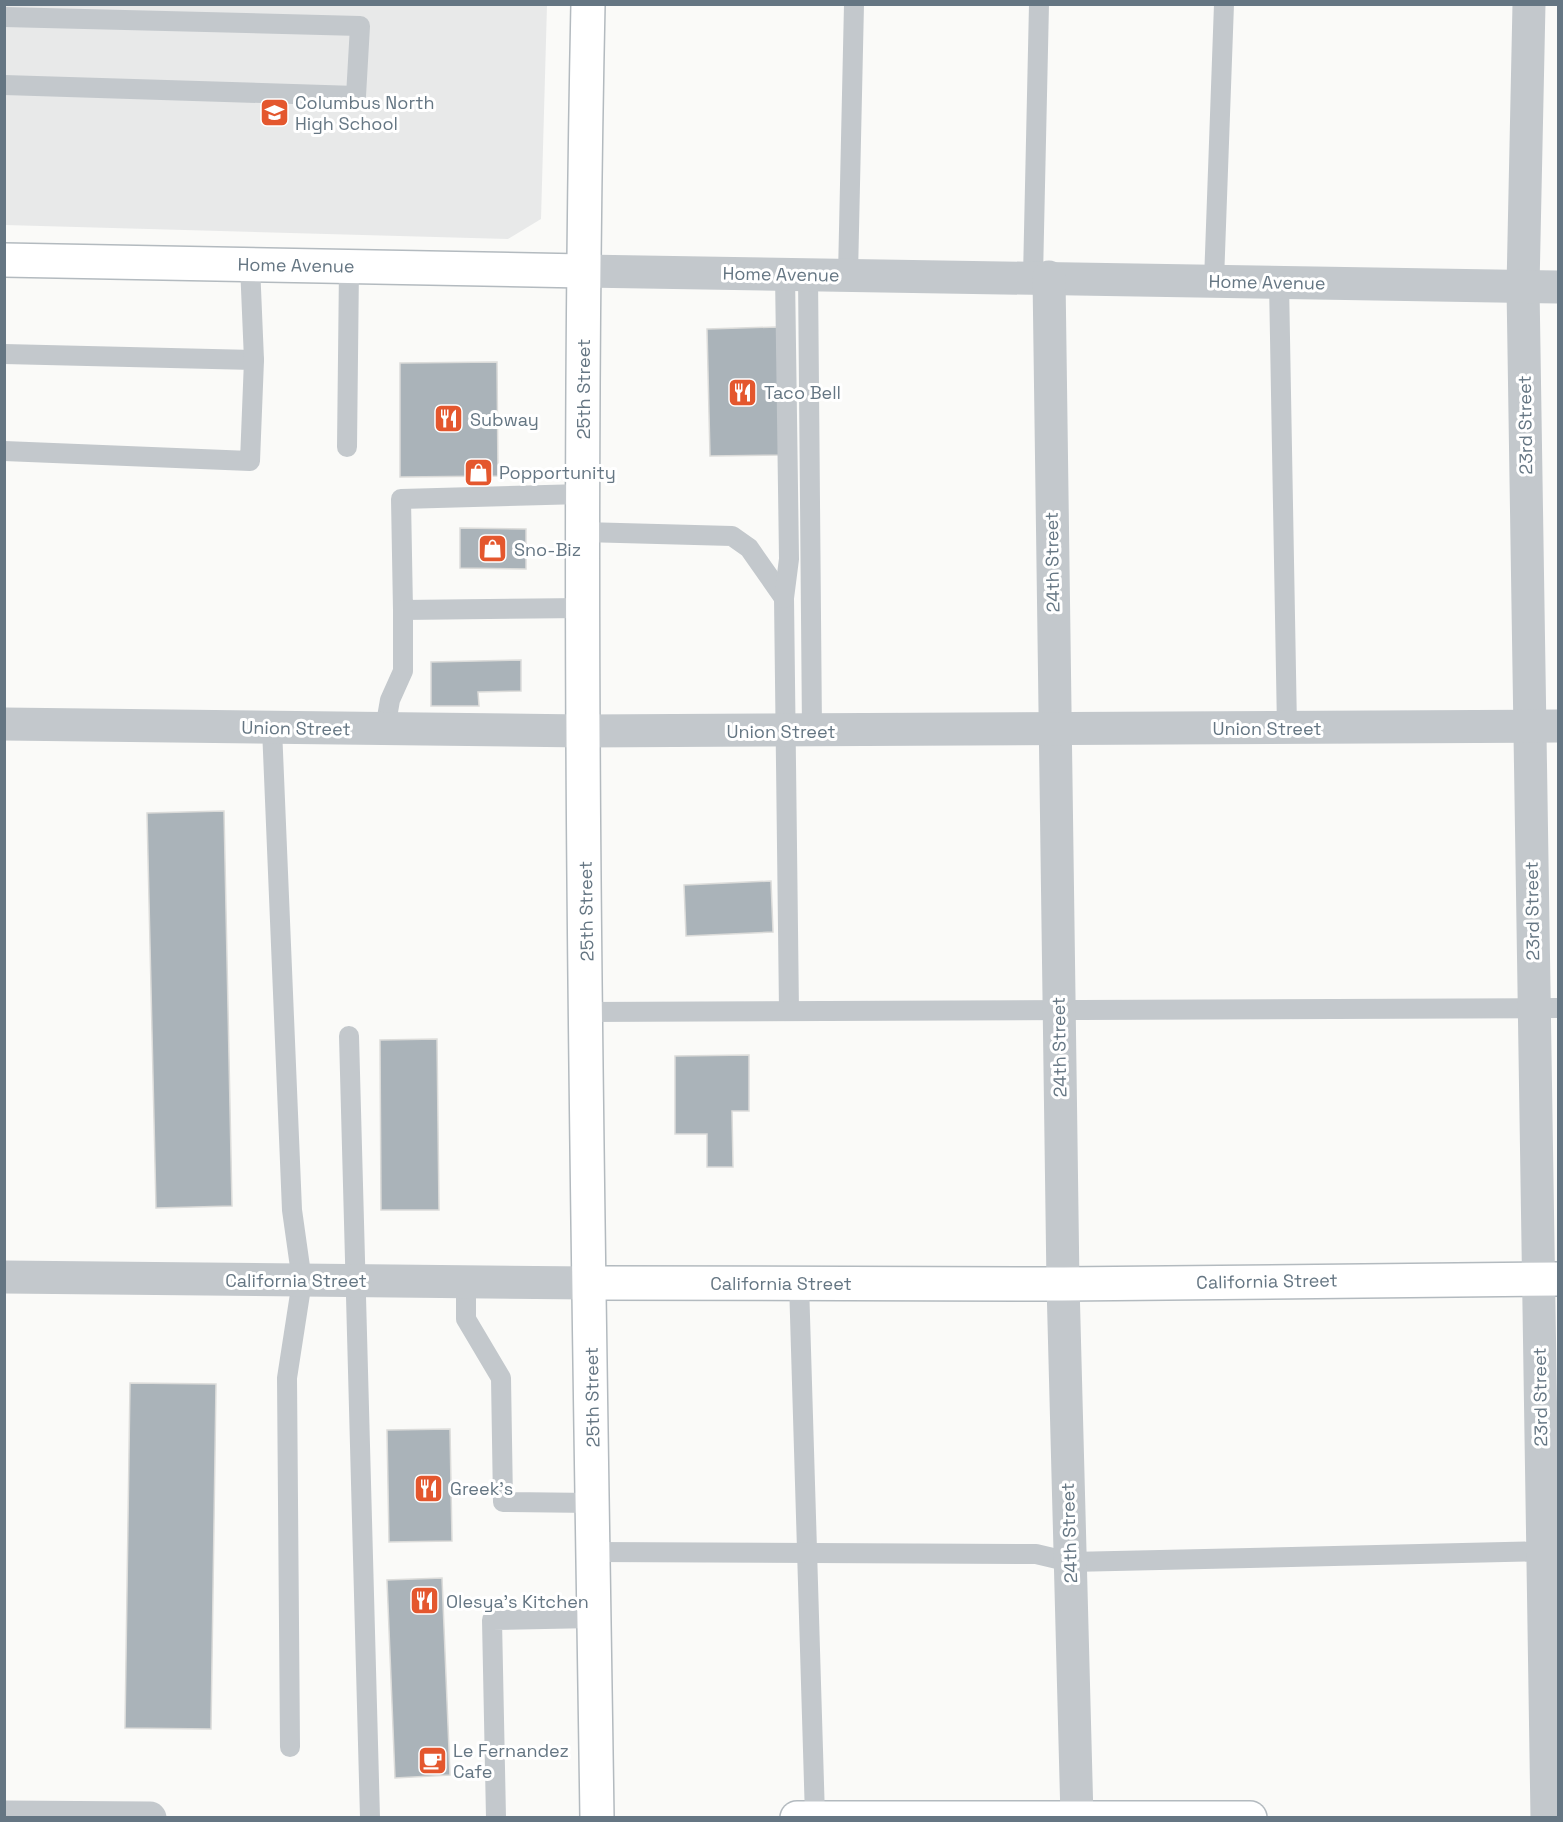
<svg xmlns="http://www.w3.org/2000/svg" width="1563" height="1822" font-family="'Space Grotesk',sans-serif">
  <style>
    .built { fill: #e8e9e9 }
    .building { fill: #aab3b9; stroke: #dcdcda; stroke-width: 1.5 }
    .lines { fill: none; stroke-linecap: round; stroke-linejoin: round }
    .secondary-casing { stroke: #b3babf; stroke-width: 36 }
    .lane { stroke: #c3c8cc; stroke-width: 20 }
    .street { stroke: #c3c8cc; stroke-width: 33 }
    .secondary { stroke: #fff; stroke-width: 33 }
    .labels { text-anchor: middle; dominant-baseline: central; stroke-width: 6; stroke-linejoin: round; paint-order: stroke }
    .poi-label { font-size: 18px; fill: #657683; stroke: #fff; text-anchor: start }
    .street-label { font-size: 18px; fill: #657683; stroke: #fff }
  </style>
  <rect width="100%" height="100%" fill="#fafaf8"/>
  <!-- built -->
  <polygon class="built" points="5,5 547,5 541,219 508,239 5,225"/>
  <!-- building -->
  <g class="building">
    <polygon points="777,327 780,455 710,456 707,329"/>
    <polygon points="497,362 498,476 400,477 400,363"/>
    <polygon points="460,528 526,529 526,569 460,568"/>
    <polygon points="521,660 521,691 478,692 479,706 431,706 431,662"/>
    <polygon points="224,811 232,1206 156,1208 147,813"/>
    <polygon points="771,881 773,932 686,936 684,885"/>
    <polygon points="437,1039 439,1210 381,1210 380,1040"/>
    <polygon points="749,1055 749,1111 732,1111 733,1167 707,1167 707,1134 675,1134 675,1056"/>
    <polygon points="130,1383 216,1384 211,1729 125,1728"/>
    <polygon points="450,1429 452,1541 389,1542 387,1430"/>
    <polygon points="442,1578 450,1775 395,1778 387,1580"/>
  </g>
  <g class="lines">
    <defs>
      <g id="secondary">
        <path d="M588,4C575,609 588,1213 597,1818"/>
        <polyline points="4,260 583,271"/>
        <polyline points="590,1283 1063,1284 1558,1279"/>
        <polyline points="797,1818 1250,1818"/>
      </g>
    </defs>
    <!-- secondary casing -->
    <use href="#secondary" class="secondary-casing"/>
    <!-- lane -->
    <g class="lane">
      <polyline points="4,17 360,26 356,96 4,85"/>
      <polyline points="808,274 812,730"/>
      <polyline points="848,275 854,4"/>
      <polyline points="1033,277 1039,4"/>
      <polyline points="1214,281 1224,4"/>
      <polyline points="1279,282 1287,728"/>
      <polyline points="4,354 254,360"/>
      <polyline points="347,447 349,267"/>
      <polyline points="4,451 250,461 254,360 250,265"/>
      <polyline points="583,494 401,499 403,610 583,608"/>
      <polyline points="583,532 732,536 749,548 784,598 789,1011"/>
      <polyline points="784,598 789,559 785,274"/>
      <polyline points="272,728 292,1210 302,1281 287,1378 290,1747"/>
      <polyline points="385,729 390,700 403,671 403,610"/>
      <polyline points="587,1012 1558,1008"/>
      <polyline points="349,1036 370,1818"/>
      <polyline points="466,1281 466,1319 501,1378 503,1502 593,1503"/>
      <polyline points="799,1283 815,1817"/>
      <polyline points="594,1552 1036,1554 1070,1562 1553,1551"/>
      <polyline points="496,1818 492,1620 594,1618"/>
    </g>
    <!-- street -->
    <g class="street">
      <polyline points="1529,4 1523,287 1547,1818"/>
      <polyline points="583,271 1558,287"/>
      <polyline points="1049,277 1063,1284 1077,1818"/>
      <polyline points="4,724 584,731 1558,726"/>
      <polyline points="4,1277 590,1283"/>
      <polyline points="4,1817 150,1818"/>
    </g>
    <!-- secondary -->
    <use href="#secondary" class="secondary"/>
  </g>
  <!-- icons -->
  <defs>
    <symbol id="school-square" viewBox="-11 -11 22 22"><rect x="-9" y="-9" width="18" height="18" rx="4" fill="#e4572e" stroke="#fff"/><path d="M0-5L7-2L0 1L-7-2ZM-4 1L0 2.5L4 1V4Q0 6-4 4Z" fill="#fff"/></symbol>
    <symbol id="restaurant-square" viewBox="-11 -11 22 22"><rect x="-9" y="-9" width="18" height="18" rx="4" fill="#e4572e" stroke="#fff"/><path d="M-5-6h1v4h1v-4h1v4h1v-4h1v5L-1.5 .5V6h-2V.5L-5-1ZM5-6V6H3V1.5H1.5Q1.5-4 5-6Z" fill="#fff"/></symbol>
    <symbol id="shop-square" viewBox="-11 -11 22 22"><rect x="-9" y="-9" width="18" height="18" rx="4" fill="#e4572e" stroke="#fff"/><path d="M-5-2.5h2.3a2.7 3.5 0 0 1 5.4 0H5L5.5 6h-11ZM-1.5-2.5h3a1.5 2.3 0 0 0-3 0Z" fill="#fff"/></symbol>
    <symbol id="cafe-square" viewBox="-11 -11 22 22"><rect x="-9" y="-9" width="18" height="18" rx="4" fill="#e4572e" stroke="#fff"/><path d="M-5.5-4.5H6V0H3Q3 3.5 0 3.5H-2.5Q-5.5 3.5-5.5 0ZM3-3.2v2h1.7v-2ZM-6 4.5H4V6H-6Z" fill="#fff"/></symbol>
  </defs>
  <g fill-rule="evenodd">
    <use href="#school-square" x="258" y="96" width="33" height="33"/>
    <use href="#restaurant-square" x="726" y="376" width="33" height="33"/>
    <use href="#restaurant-square" x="432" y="402" width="33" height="33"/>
    <use href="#shop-square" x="462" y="456" width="33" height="33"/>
    <use href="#shop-square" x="476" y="532" width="33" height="33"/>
    <use href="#restaurant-square" x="412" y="1472" width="33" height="33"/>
    <use href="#restaurant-square" x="408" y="1584" width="33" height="33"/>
    <use href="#cafe-square" x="416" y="1744" width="33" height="33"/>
  </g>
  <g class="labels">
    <!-- poi labels -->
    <g class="poi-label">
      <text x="295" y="102">Columbus North<tspan x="295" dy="21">High School</tspan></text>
      <text x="764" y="392">Taco Bell</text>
      <text x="470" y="419">Subway</text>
      <text x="499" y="472">Popportunity</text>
      <text x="514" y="549">Sno-Biz</text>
      <text x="450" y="1488">Greek's</text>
      <text x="446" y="1601">Olesya's Kitchen</text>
      <text x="453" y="1750">Le Fernandez<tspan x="453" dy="21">Cafe</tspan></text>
    </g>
    <!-- street labels -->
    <g class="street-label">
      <text transform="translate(296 265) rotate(1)">Home Avenue</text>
      <text transform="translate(781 274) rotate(1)">Home Avenue</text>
      <text transform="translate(1267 282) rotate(1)">Home Avenue</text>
      <text transform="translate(583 389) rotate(-90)">25th Street</text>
      <text transform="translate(1525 425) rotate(-91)">23rd Street</text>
      <text transform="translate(1052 562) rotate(-91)">24th Street</text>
      <text transform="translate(296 728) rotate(1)">Union Street</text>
      <text x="1267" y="728">Union Street</text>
      <text x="781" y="731">Union Street</text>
      <text transform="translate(586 911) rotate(-91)">25th Street</text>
      <text transform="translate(1532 911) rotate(-91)">23rd Street</text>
      <text transform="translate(1059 1047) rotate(-91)">24th Street</text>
      <text x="296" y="1280">California Street</text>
      <text transform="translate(1267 1281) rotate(-1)">California Street</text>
      <text x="781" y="1283">California Street</text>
      <text transform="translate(592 1397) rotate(-91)">25th Street</text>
      <text transform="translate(1540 1397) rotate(-91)">23rd Street</text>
      <text transform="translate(1069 1533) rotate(-92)">24th Street</text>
    </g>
  </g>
  <!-- border -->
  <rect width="1563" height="1822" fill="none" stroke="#657683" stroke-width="12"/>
</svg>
